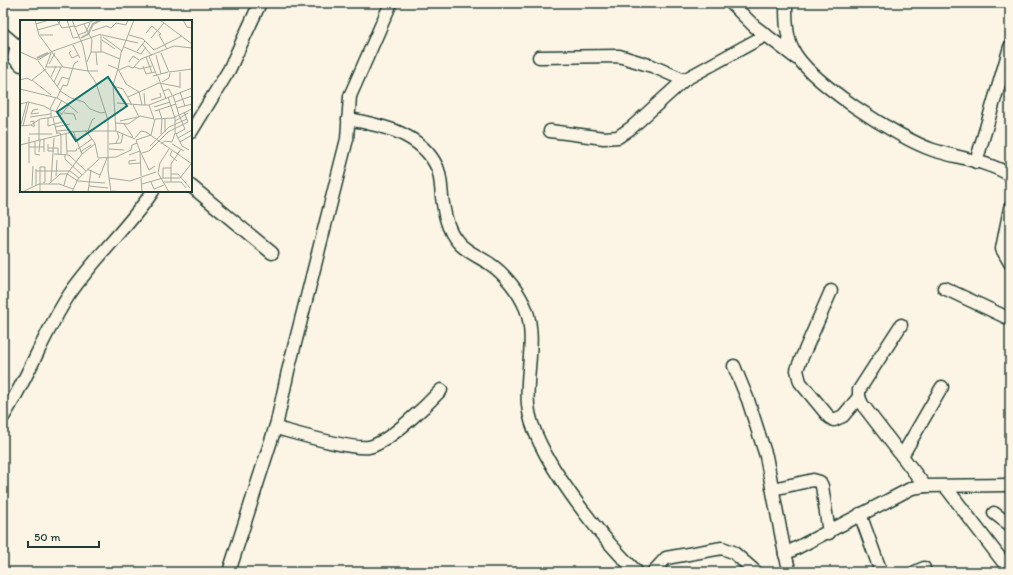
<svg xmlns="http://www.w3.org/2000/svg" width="1013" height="575" font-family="Itim,sans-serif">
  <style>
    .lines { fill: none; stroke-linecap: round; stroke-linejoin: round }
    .minor-casing { stroke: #1f3d34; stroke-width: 15 }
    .minor { stroke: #fcf5e5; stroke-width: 12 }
    .inset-river { fill: none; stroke: #aeb3a7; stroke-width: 2 }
    .inset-road { fill: none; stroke: #a4ab9e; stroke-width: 1 }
    .view { fill: #0f766e; fill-opacity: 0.15; stroke: #0f766e; stroke-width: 2 }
    .inset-edge { fill: none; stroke: #1f3d34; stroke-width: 2 }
  </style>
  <rect width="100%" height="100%" fill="#fcf5e5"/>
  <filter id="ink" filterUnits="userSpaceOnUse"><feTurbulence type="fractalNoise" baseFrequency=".025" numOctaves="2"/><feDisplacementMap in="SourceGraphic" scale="8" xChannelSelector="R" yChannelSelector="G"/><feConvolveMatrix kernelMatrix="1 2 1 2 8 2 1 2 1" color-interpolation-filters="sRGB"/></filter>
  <g filter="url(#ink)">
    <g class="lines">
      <defs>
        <g id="minor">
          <polyline points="731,3 754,26 796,58"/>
          <path d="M786,3C786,18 786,34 792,48C807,81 898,138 933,150C958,158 987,161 1010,175"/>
          <polyline points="3,34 17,46 14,58 21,65"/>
          <polyline points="539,57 619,56 652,66 684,80"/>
          <path d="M348,119C381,125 421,133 437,167C441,176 441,188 442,197C444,212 447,230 458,242C466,252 480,257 490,264C505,274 519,292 526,309C537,339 525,374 528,405C532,453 602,539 637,572"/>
          <polyline points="550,131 604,138 618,137 631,128 684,80 766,35"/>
          <polyline points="191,132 229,70 260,3"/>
          <polyline points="976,162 1010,47"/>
          <polyline points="191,186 272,253"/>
          <polyline points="1010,208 1002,249 1010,263"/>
          <polyline points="944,288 1010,319"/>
          <polyline points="831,291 799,364 797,370 800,382 829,417 834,420 843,416 859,397"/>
          <polyline points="901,325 859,390 859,397 862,404 925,486"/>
          <polyline points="734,366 748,400 766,456 785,554"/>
          <path d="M3,417C28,378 44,333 69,295C94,258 128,228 153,191"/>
          <path d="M276,428C295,433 352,450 369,447C388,443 428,404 441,390"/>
          <polyline points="902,456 942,387"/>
          <polyline points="945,486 1010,571"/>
          <polyline points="773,489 813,480 820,482 822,486 829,533"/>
          <polyline points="994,513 1010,525"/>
          <polyline points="860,514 881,572"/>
          <polyline points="229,572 277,422 288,371 347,139 350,96 391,3"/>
          <polyline points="653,572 666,558 722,548 733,552 756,572"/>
          <polyline points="790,572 785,554 912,488 925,486 1010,485"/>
          <polyline points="915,572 924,568"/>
        </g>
      </defs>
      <!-- minor casing -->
      <use href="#minor" class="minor-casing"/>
      <!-- minor -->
      <use href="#minor" class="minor"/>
    </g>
  </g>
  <!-- overview -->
  <g transform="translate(20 20)">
    <rect width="172" height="172" fill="#fcf5e5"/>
    <path class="inset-river" d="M61,18L68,14L73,4L81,0M17,38L28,33"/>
    <path class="inset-road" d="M15,0L19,15L43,47L68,51L76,63L88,100V150L91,172M37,0L42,8L54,6M47,0L53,18L59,17M52,0L63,26L68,51H78M114,0L101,33L98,49L106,64L119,72L122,85H129M140,0L172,24M163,0L167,7L172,8M16,4L29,0M64,4L72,20L71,32L67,42M54,7L76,0M17,10L39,4L40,0M72,11L86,6L91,8L96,3L106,5L108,0M126,13L132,6L141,14L139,15L147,29M20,15H33M58,15L66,12L70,3M82,15L118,23M109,15L123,19L134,30L162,16M83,17L102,31M131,18L144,3M82,20L95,29M122,24L132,36M53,25L60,38M104,27L121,34L126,27M51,31L49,33L52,38L58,35M117,31L125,21M0,32L18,40L33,31L81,14V32M71,32H83L100,39M76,32L77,45M141,33L149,52L172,49M136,35L141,54M129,36L137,56M126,37L132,53M18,41L40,70M58,41L54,44L47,66L43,65L37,78L49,85L40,96L50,112L66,111L75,123L78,138L96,137L111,130L112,125L117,123L116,120L131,115L135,99L153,98L172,89M109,42L113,36L119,40M29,44L35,33M88,45L98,49L93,65L96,111M123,46L126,54L135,52M25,47H42M26,47L31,33M114,47L120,49L132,46M26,49L12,60L31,75M99,50L108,46L113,48L121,39L154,26L172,28M160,52V68M133,56L148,52M138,56L146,79M31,57L36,46M0,60L7,58L12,61M34,62L41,47M142,62L149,58L150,53M93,66L103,69L112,85M37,67L42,57L49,59M0,69L37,78M40,71L51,78L64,82L70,89L81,93L86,92M143,71L149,69L152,75M160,72L165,86M124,73L125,85M153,75L159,95M108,77L139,63L160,67M148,77L155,98V112L162,126L169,130M131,80L141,77L140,73M155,82L172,76M97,83L122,85M0,84L8,82L24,86L31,90V98M49,85L58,93M113,85L119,97M134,87L150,82M157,88L172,84M18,89L13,90L11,94L19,93M30,89L36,77M31,90L43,94M139,90L142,99L141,114M36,91L42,80M135,91L156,84M44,93L54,94L56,100M10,97L31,94M28,98V106L42,102M33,98L37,114M134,99L129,85L172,68M19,100V121M100,101L117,97M155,101L168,93M10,102L14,101V107L11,105M96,103L108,104L120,96L134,99M104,104L113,117M0,106L11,105L20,99L40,96M3,106L9,82M35,107L50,104M0,108L7,82M36,111L49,110M53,111L62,134M65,111H96L115,119M68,111L72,100L75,98M145,112V99M37,113H40L41,116V135M9,114H32M46,114L47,134M156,114L165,109L159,95M9,117V143M115,118L121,111L126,112L172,144M158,118L172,110M15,122V134L20,135M160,122L172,115M96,123L99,117L97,112M117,123L120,131L121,156M28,124V131H34M89,124L101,123L103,114M141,124L145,121L152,122L155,113M152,124L164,131M0,125L52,112M130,126L149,107L167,99M9,127H24M28,128H38V134M58,129L72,119M89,129L104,130M47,131H56L57,128M152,131L150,135L157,141M19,132L20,120M24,132V119M60,132L71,125M122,133L129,131L148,112L168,102L164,92M34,134L49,135L66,151M45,135V139L62,155M109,135L120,131L129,150L135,146M116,140L109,141V144L120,143M67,149L80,155M16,151H50L59,158M151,154H158L170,168M36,156L37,140M79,158L87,138M89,158L110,161L136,152M121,158L122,172M143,158V148H151M31,161L34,118M131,162L134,169L144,165M144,162H161L166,168M151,162V144L161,129M29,164L40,154H47L62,134L75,124M122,164L143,158H160L171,144M16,165V149M44,165L47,154L58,161L85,163M12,166L13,146M69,166L88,168M92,171L105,172M2,172L19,164H39L53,169M20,172V147H25V162L23,163M52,172L58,159L79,139M68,172L71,150M149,172L138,153L140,143L149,129"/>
    <path class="view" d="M88,57L107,86L56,121L37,92Z"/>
    <rect width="172" height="172" class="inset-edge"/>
  </g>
  <!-- margin -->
  <rect width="1013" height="575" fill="none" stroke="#fcf5e5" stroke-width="16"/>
  <rect x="8" y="8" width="997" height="559" fill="none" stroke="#1f3d34" stroke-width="1.5" filter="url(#ink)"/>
  <!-- scale -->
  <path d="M28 541v6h71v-6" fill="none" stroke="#1f3d34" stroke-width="2"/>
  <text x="34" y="541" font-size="12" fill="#1f3d34" stroke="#fcf5e5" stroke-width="3" paint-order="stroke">50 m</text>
</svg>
